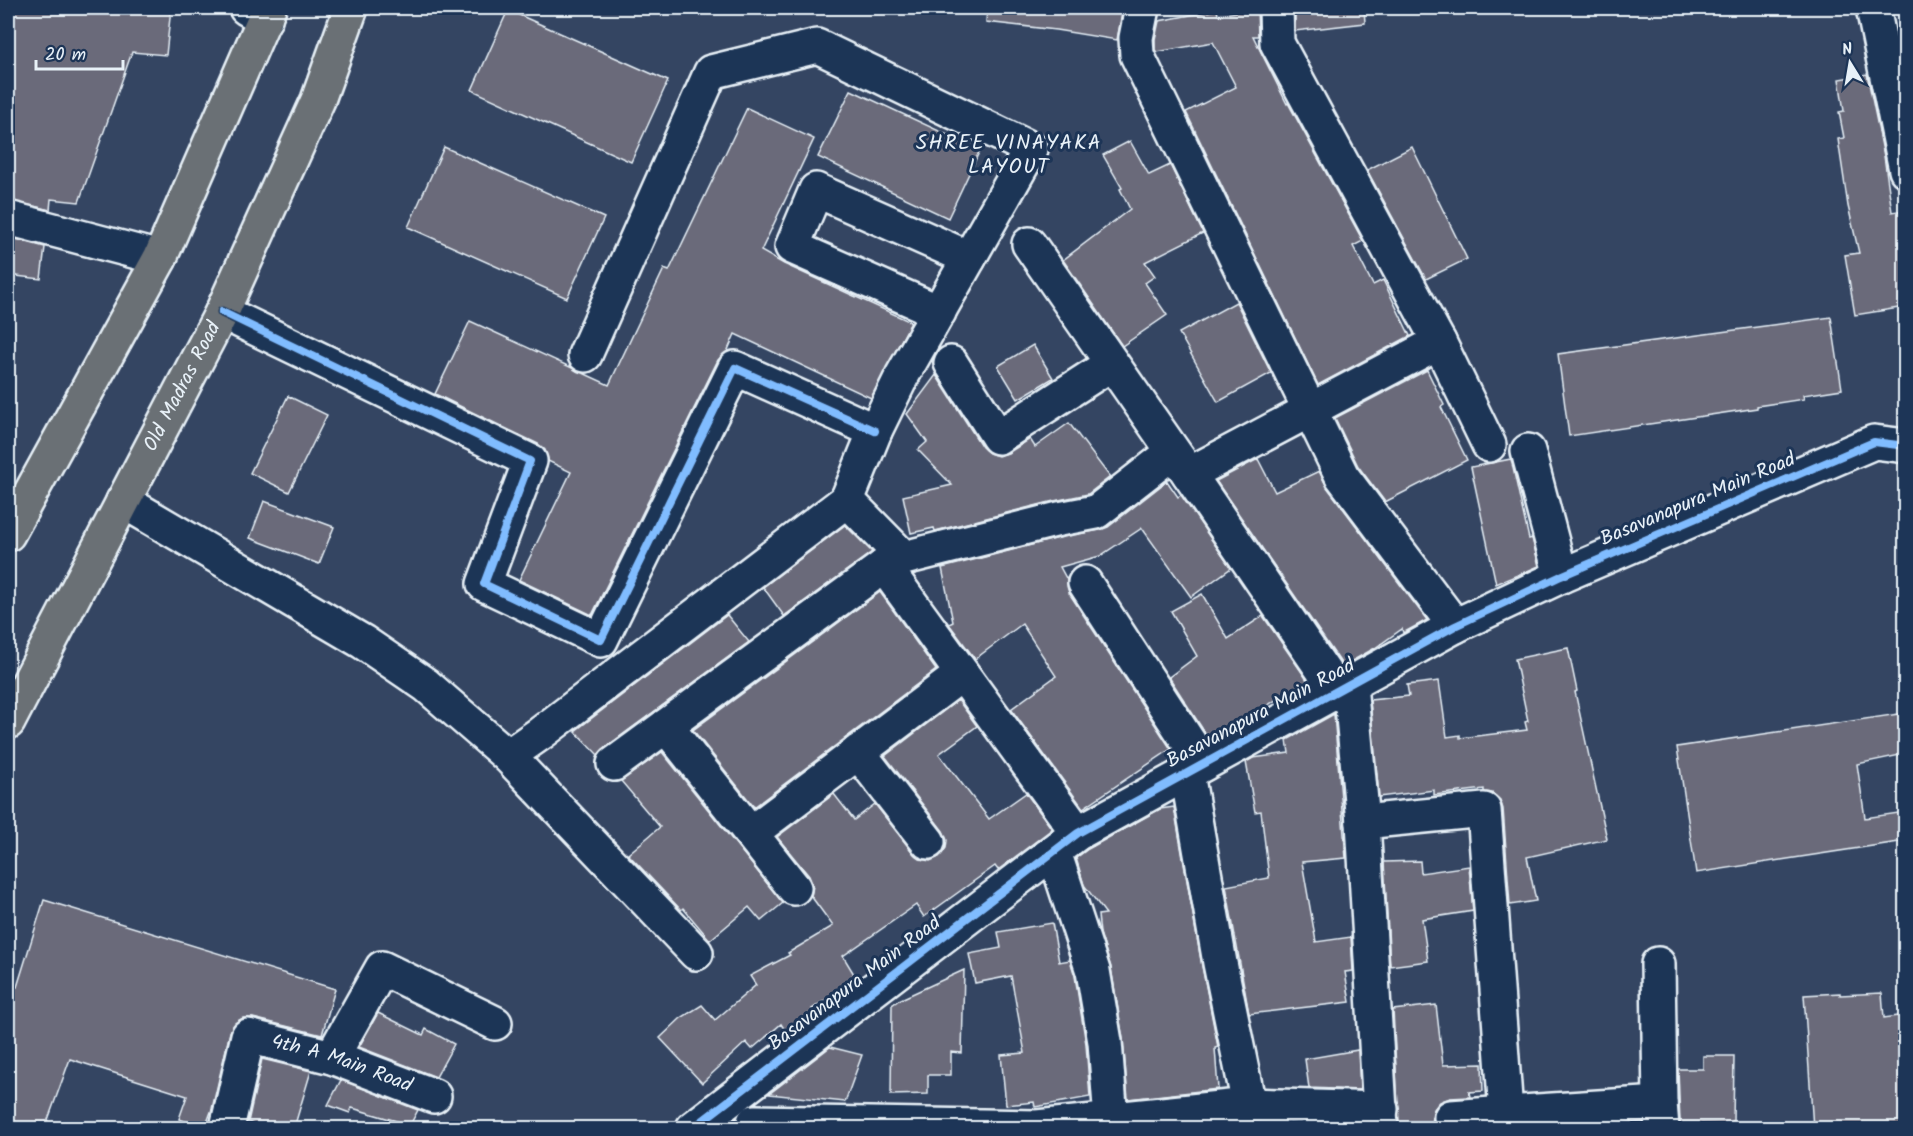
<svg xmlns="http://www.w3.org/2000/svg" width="1913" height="1136" font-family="Kalam,sans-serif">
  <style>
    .building { fill: #6a6a7a; stroke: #e8f1f8; stroke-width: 1.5 }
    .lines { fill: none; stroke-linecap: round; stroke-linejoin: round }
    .minor-casing { stroke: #e8f1f8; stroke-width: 38 }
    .highway-casing { stroke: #e8f1f8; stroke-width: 38 }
    .minor { stroke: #1d3557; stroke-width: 33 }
    .highway { stroke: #6a7074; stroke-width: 33 }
    .cycleway-casing { stroke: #1d3557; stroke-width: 11 }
    .cycleway { stroke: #80bcff; stroke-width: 8 }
    .labels { text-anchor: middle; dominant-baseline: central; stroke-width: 6; stroke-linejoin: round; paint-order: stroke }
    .street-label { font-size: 20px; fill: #e8f1f8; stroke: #1d3557 }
    .neighbourhood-label { font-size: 21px; letter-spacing: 1.5px; fill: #e8f1f8; stroke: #1d3557 }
  </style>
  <rect width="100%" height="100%" fill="#344562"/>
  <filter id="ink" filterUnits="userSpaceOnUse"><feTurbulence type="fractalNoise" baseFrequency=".0167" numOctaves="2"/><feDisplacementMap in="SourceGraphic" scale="12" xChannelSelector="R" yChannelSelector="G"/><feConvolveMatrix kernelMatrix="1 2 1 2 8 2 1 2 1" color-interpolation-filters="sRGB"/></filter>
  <g filter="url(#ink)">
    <!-- building -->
    <g class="building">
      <polygon points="8,8 171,8 166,55 132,52 79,202 51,199 50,210 8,200"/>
      <polygon points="987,8 1123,8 1117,40 1056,30 986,22"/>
      <polygon points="1295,8 1364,8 1365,23 1295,31"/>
      <polygon points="1257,9 1258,36 1253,36 1287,104 1288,103 1363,241 1353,246 1373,285 1383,280 1410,336 1318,385 1186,112 1236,87 1213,42 1157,52 1155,50 1155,39 1159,21 1217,10 1218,15"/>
      <polygon points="508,10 668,81 631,162 472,90"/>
      <polygon points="1867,74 1884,156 1892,212 1905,210 1905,307 1855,315 1845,255 1859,253 1848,206 1838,139 1844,138 1839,112 1844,111 1839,79"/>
      <polygon points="851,90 980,150 948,218 818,157"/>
      <polygon points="747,108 814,139 761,251 784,264 911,322 871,398 735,334 727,352 718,360 592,615 519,580 571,472 548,461 545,450 538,444 435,394 470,321 609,385 664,269 669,271"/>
      <polygon points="1130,141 1149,175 1170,165 1203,233 1145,262 1155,276 1145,283 1167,315 1122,346 1063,260 1130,209 1120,189 1122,188 1103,155"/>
      <polygon points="444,147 604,218 567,298 408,227"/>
      <polygon points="1412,147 1467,259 1426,279 1367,170"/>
      <polygon points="8,237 45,247 41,279 8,275"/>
      <polygon points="1236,302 1271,373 1218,402 1179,333"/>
      <polygon points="1831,317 1842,389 1803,395 1804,399 1757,406 1757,408 1569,436 1558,354"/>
      <polygon points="1033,345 1053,378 1018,399 998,366"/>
      <polygon points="1427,370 1444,405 1441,407 1467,460 1385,502 1358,466 1335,418"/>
      <polygon points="936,375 982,447 989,453 998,456 1008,453 1030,439 1035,447 1069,423 1110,477 1088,494 1054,501 935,531 934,528 911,533 903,496 952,485 918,450 927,442 907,414"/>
      <polygon points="288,396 327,415 289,492 250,473"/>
      <polygon points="1258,459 1275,492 1319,471 1327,487 1427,620 1403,633 1402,629 1375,648 1343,666 1216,481"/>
      <polygon points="1511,459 1529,539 1532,538 1539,566 1496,584 1471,467"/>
      <polygon points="1167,481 1178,497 1181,495 1231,568 1191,597 1142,528 1100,556 1060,567 1067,580 1069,593 1171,749 1083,808 1011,709 1056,676 1022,624 975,659 949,624 953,622 942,568 1063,537 1100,530 1108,527"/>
      <polygon points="264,501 334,527 319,564 250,538"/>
      <polygon points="845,525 872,552 784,616 763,587"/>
      <polygon points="880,592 936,670 754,807 693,730"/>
      <polygon points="1202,594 1228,639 1263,616 1310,684 1280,700 1280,697 1255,714 1209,739 1169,677 1197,656 1171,611"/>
      <polygon points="727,615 749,642 603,749 598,755 575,731"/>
      <polygon points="1568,648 1577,691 1575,692 1607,839 1527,857 1536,901 1510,905 1503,809 1500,800 1492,793 1484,792 1484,789 1434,795 1434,790 1379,797 1370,700 1409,696 1407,685 1439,681 1447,737 1460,735 1460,738 1527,730 1525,722 1528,721 1515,659"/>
      <polygon points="958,700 977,726 939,754 989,819 1026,793 1052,829 998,870 995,866 924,917 916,905 843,956 857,979 812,1009 814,1012 786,1032 781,1024 752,1049 746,1042 702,1083 660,1038 681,1018 702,1005 715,1020 756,985 750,976 790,955 788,953 833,926 811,896 813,886 809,876 777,837 834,794 854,820 875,804 914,854 920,859 930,861 939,857 946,848 947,840 943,831 885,756"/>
      <polygon points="1905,713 1905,754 1857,764 1865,818 1905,812 1905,841 1696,873 1677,747"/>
      <polygon points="1334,714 1346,858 1302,862 1316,942 1351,937 1353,971 1345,972 1350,1002 1249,1014 1226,886 1269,878 1261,811 1255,812 1246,762 1253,758 1289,753 1287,740"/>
      <polygon points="662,752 783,903 761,921 749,907 710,940 683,908 681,910 628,854 660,827 621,781"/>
      <polygon points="1174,807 1202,966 1218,1047 1215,1048 1218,1089 1128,1099 1123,1039 1111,968 1100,933 1098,915 1106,914 1084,885 1076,858 1088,849 1160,809"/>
      <polygon points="1420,861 1421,873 1469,866 1473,911 1422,919 1428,961 1390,966 1384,862"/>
      <polygon points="44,900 335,989 322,1035 253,1018 243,1018 235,1023 230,1032 212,1109 205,1128 179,1119 187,1096 70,1059 45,1128 8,1128 8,984 17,987"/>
      <polygon points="1052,923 1059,962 1070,960 1075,976 1086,1044 1090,1097 1035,1107 1034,1102 1006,1105 1001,1055 1025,1053 1011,976 975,983 969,954 1001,948 998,932"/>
      <polygon points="964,970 962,1053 951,1052 951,1075 928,1075 928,1094 891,1095 892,1005 899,1000"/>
      <polygon points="1840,993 1840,995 1882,993 1884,1018 1905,1015 1905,1128 1813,1128 1804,995"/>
      <polygon points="1436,1005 1443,1065 1482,1064 1483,1091 1469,1092 1470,1097 1450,1098 1440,1102 1434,1109 1432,1118 1436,1128 1399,1128 1393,1010"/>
      <polygon points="378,1013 423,1035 426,1029 454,1044 436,1077 359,1047"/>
      <polygon points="830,1047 862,1055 845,1102 769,1094"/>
      <polygon points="1358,1050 1360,1090 1309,1088 1305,1059"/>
      <polygon points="1703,1056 1734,1056 1733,1124 1680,1123 1678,1069 1703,1069"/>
      <polygon points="262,1059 311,1071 294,1128 263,1128 248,1122"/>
      <polygon points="341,1080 418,1110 410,1125 352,1108 350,1113 328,1105"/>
      <polygon points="1315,1126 1362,1127 1362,1128 1315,1128"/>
    </g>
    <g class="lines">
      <defs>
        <g id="minor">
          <polyline points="246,8 265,19"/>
          <polyline points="1142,8 1136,38 1137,55 1342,476 1455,626"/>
          <polyline points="1276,8 1277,43 1439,342 1489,445"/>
          <polyline points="1873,8 1906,170"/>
          <polyline points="8,218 160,258"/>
          <polyline points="1029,244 1189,474 1337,691"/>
          <polyline points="222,312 530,461 484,584 601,640 735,368 875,431"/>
          <polyline points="939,312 792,247 816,190 969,258"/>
          <polyline points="585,355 711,72 817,46 1031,149 902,376 875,431 847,500"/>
          <polyline points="951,363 998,437 1111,364"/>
          <polyline points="1528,451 1561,576"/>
          <polyline points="1189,474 1439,342"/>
          <polyline points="123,501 363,642 426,685 508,756 696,953"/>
          <polyline points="884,566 1078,833"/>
          <polyline points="1085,583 1203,764"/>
          <polyline points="1350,685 1363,822 1381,1128"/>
          <polyline points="666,726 794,888"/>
          <polyline points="858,752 928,842"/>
          <polyline points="508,756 541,733 847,500 904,558"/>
          <polyline points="614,764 884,566 904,558 1059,519 1096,512 1173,452"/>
          <polyline points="1187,773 1220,963 1249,1105"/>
          <polyline points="1363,822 1484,810 1506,1113 1660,1103 1662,1128"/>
          <polyline points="751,833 962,674"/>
          <polyline points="1054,852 1093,971 1105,1042 1111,1120"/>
          <polyline points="1658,964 1660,1103"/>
          <polyline points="332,1057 382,968 495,1023"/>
          <polyline points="1451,1117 1506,1113"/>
          <polyline points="754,1122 1037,1127 1249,1105 1381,1109"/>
          <path id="s1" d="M227,1128L248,1036L332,1057L434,1096"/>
          <polyline points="693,1128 1078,833 1455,626 1561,576 1874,442 1906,446"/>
        </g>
        <g id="highway">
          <polyline points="8,534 160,258 269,8"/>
          <path id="s2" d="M8,722L222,312L318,100L351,8"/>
        </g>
      </defs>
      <!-- minor casing -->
      <use href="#minor" class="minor-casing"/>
      <!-- highway casing -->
      <use href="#highway" class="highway-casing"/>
      <!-- minor -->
      <use href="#minor" class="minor"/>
      <!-- highway -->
      <use href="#highway" class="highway"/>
      <defs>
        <g id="cycleway">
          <polyline points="222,312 530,461 484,584 601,640 735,368 875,431"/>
          <polyline points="693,1128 1078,833 1455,626 1561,576 1874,442 1906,446"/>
        </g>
      </defs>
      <!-- cycleway casing -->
      <use href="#cycleway" class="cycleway-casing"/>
      <!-- cycleway -->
      <use href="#cycleway" class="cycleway"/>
    </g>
  </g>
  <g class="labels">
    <!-- street labels -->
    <g class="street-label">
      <text stroke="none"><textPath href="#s2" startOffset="378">Old Madras Road</textPath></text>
      <text transform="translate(1698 500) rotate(-23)">Basavanapura Main Road</text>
      <text transform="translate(1261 714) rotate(-28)">Basavanapura Main Road</text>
      <text transform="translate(855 984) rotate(-37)">Basavanapura Main Road</text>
      <text stroke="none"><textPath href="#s1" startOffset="192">4th A Main Road</textPath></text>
    </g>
    <!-- neighbourhood labels -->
    <g class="neighbourhood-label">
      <text x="1009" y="143">SHREE VINAYAKA<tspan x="1009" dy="24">LAYOUT</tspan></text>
    </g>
  </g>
  <!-- margin -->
  <rect width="1913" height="1136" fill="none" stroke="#1d3557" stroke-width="30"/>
  <rect x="15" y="15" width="1883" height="1106" fill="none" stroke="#e8f1f8" stroke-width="2" filter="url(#ink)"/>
  <!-- north arrow -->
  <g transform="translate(1850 63) rotate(349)" stroke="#1d3557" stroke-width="4.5" paint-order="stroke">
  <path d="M0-4.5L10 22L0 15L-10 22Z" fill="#e8f1f8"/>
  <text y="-9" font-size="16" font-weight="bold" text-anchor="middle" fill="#e8f1f8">N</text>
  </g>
  <!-- scale -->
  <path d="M36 60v9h87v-9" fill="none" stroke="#e8f1f8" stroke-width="3"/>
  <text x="45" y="60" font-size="18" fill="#e8f1f8" stroke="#1d3557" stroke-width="4.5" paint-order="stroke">20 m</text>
</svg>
